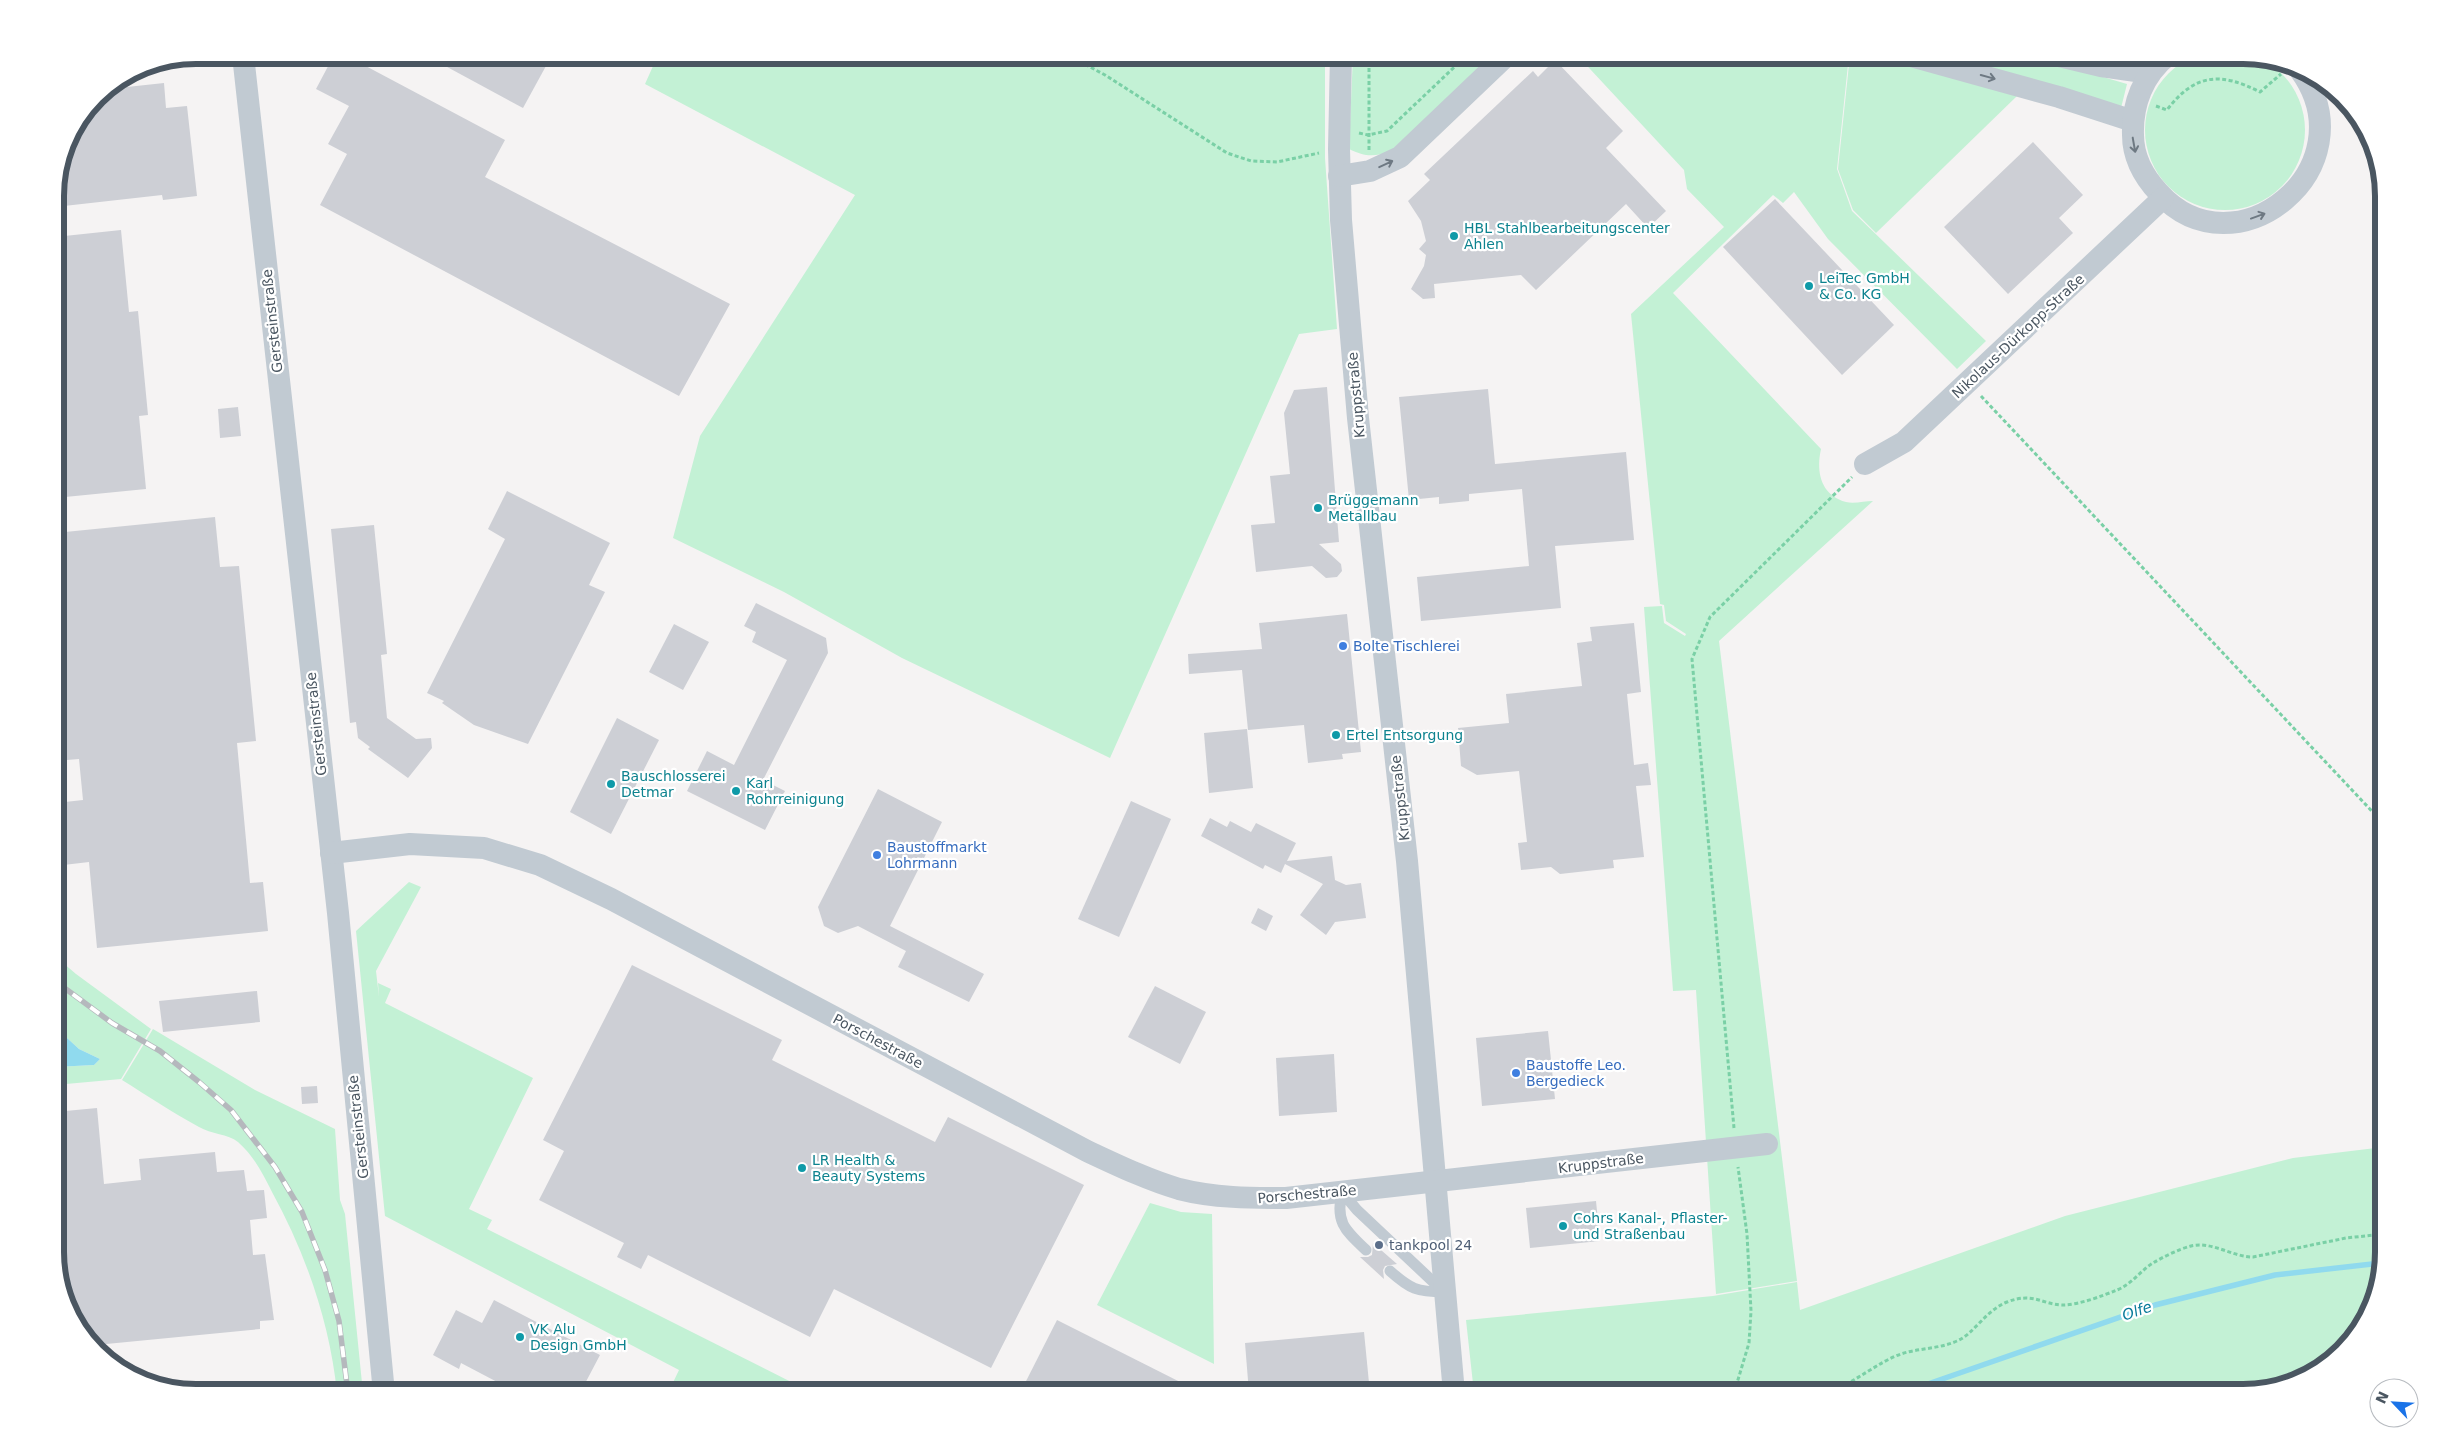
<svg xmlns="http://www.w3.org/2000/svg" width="2439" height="1448" font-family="'DejaVu Sans',sans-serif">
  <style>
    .green { fill: #c3f1d5 }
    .water { fill: #90daee }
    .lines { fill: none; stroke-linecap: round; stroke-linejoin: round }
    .stream { stroke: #90daee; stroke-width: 5.5 }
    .building { fill: #cdcfd5 }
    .path { stroke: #7ad0a6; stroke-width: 3; stroke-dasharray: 4 2.5; stroke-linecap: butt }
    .lane { stroke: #c1cad2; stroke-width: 11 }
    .street { stroke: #c1cad2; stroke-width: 22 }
    .rail-casing { stroke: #b5b8bd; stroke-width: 5.5 }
    .rail { stroke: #fff; stroke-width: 4; stroke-dasharray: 11; stroke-linecap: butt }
    .oneway { stroke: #6e7983 }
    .culture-dot { fill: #0f9aa8; stroke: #fff; stroke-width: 2 }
    .shop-dot { fill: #3f7fe0; stroke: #fff; stroke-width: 2 }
    .service-dot { fill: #5c6f8a; stroke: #fff; stroke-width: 2 }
    .labels { text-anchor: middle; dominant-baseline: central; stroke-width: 4.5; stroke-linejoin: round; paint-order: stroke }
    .culture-label { font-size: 14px; fill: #0d838f; stroke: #fff; text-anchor: start }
    .street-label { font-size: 14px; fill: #4a5661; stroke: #fff }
    .shop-label { font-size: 14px; fill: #366cbe; stroke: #fff; text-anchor: start }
    .service-label { font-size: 14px; fill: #4e5e75; stroke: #fff; text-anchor: start }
    .water-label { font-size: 15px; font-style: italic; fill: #0c7c9b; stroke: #fff }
    .rim { fill: none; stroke: #4a5661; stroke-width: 6 }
  </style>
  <rect width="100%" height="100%" fill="#f5f3f3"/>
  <!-- green -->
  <g class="green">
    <circle cx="2225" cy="130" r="80"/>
    <polygon points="658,55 1325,55 1325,158 1337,329 1299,334 1110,758 902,658 784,592 673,538 700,436 855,195 645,84"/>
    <path d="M1353,55H1493L1391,151C1375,157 1365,157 1349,149Z"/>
    <path d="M1577,55H1849L1837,169L1852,211L1986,341L1957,369L1828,239L1794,192L1783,203L1773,195L1673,293L1821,449C1816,471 1820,495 1846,502C1854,504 1865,501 1873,501L1719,641L1797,1281L1716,1294L1696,990L1673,991L1644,607L1662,606L1664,623L1685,636L1686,634L1666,621L1664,605L1660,604L1631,314L1724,227L1687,189L1684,170Z"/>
    <polygon points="1850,55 1879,55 2017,96 1876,233 1853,210 1838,169"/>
    <polygon points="1932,55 2028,55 2127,84 2120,112"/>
    <polygon points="409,882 421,887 376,971 379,997 378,983 391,989 385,1003 533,1078 469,1209 492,1220 487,1229 813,1393 668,1393 679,1370 385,1216 356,931"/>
    <polygon points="55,956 76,974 151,1029 121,1079 55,1085 55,1067 94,1065 100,1059 79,1049 55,1027"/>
    <path d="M153,1029L255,1090L335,1129L340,1200L345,1214L363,1393H337C330,1323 306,1254 272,1192C263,1174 254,1156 238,1142C228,1134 211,1134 199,1127C173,1113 148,1096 122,1080Z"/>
    <polygon points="2384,1147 2384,1252 2365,1323 2314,1374 2243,1393 1474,1393 1466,1320 1713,1296 1797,1282 1800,1310 2065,1216 2293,1158"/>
    <polygon points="1150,1203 1181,1212 1212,1214 1214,1364 1097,1305"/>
  </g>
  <!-- water -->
  <polygon class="water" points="55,1027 79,1049 100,1059 94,1065 55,1067"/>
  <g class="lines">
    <!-- stream -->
    <polyline class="stream" points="1902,1393 2155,1305 2275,1275 2381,1263"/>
  </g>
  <!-- building -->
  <g class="building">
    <polygon points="334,55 345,55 505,140 485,177 730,304 679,396 320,205 347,154 328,144 349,106 316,89"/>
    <polygon points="425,55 552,55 523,108"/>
    <polygon points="1555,60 1623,131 1606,148 1666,211 1648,228 1626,204 1536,290 1521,275 1434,284 1435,298 1423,299 1411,289 1424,266 1426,255 1419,249 1426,241 1421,221 1408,201 1430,180 1424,174 1533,71 1538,77"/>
    <polygon points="126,76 127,87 164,83 166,108 187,106 197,196 163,200 162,195 55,207 55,187 66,142 96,96"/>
    <polygon points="2033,142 2083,195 2059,218 2073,233 2008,294 1944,227"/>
    <polygon points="1775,199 1894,325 1842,375 1723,247"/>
    <polygon points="121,230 129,312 138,311 148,415 139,416 146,489 55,498 55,237"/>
    <polygon points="1327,387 1339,542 1319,544 1341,564 1342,571 1337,577 1326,578 1312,566 1256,572 1251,525 1275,523 1270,476 1290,474 1284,413 1294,390"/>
    <polygon points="1488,389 1495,464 1626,452 1634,540 1555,546 1561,608 1421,621 1417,577 1529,566 1522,489 1469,494 1469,501 1439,504 1439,497 1409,500 1399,397"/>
    <polygon points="238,407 241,436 220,438 218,409"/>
    <polygon points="507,491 610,543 589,585 605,592 528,744 474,725 442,703 444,701 427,693 505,539 488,529"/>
    <polygon points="215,517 220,567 239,566 256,741 237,743 250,883 263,882 268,931 97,948 89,862 55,866 55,818 67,817 65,802 83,800 79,759 55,761 55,533"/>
    <polygon points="374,525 387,654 381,655 387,718 416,739 431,738 432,748 408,778 368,749 370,747 358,738 356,722 350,723 331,529"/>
    <polygon points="756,603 826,638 828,653 763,780 785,791 765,830 687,791 707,751 734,765 787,660 752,642 756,632 744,626"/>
    <polygon points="1347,614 1361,752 1342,754 1343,759 1308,763 1304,725 1248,730 1242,670 1189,674 1188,654 1262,649 1259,623"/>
    <polygon points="1634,623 1641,692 1627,694 1634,765 1648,763 1651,785 1636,786 1644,857 1613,860 1614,868 1560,874 1551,867 1521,870 1518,843 1527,842 1519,771 1477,775 1461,766 1458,728 1509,723 1506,694 1582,686 1577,643 1592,641 1590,627"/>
    <polygon points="674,624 709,642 683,690 649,672"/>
    <polygon points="617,718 659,740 611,834 570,812"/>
    <polygon points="1247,729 1253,788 1209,793 1204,733"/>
    <polygon points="878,789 942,822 890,926 984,974 969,1002 898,967 906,951 858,926 838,933 824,926 818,907"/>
    <polygon points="1131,801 1171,819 1119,937 1078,919"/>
    <polygon points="1210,818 1227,827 1230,821 1251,832 1256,823 1296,843 1287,861 1332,856 1335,880 1346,885 1361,883 1366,918 1335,922 1326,935 1300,915 1323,884 1285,864 1281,873 1265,865 1263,869 1201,836"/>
    <polygon points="1258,908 1273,916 1266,931 1251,923"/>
    <polygon points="632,965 782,1040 772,1060 935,1142 948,1117 1084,1185 991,1368 834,1289 810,1337 648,1255 641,1269 617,1257 624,1243 539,1200 564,1151 543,1140"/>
    <polygon points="1155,986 1206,1012 1180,1064 1128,1037"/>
    <polygon points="257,991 260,1022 163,1032 159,1001"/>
    <polygon points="1548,1031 1555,1099 1482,1106 1476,1038"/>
    <polygon points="1334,1054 1337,1112 1279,1116 1276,1058"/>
    <polygon points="317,1086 318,1103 302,1104 301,1087"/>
    <polygon points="97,1108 104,1184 141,1180 139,1159 215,1152 217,1172 244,1170 247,1191 264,1190 267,1218 250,1220 253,1255 265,1254 274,1320 260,1321 260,1329 96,1345 74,1323 55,1261 55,1112"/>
    <polygon points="1596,1201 1600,1241 1530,1248 1526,1208"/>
    <polygon points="1373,1243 1397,1264 1385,1266 1383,1270 1384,1279 1360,1257 1368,1257 1372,1255"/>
    <polygon points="494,1300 600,1355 580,1393 518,1393 461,1363 459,1369 433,1355 456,1310 482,1323"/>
    <polygon points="1057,1320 1202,1393 1020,1393"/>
    <polygon points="1364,1332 1370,1393 1249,1393 1245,1343"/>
  </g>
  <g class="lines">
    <!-- path -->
    <g class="path">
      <polyline points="1068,55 1105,75 1227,153 1251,161 1277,162 1319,153"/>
      <path d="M2156,106L2167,110C2195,73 2221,72 2260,92L2281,74"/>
      <polyline points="1359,133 1368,135 1387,131 1467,55"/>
      <polyline points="1369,150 1369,55"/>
      <polyline points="1981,396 2384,824"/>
      <polyline points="1734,1128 1692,659 1710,617 1852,477"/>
      <polyline points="1734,1393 1749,1343 1751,1311 1747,1234 1738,1167"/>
      <path d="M1828,1393C1854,1383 1878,1362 1901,1354C1919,1348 1939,1349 1957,1341C1974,1334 1985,1311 2007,1302C2033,1292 2041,1304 2062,1305C2079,1305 2102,1296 2117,1290C2132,1284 2140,1271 2153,1263C2163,1257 2179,1249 2191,1246C2213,1241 2232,1257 2253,1257L2346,1238L2384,1234"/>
    </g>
    <!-- lane -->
    <path class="lane" d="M1366,1250C1345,1230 1335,1222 1342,1192L1357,1210L1444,1292C1417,1292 1410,1289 1390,1271"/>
    <!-- street -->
    <g class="street">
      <polyline points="243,55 338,913 384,1393"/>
      <polyline points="1341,55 1339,149 1341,220 1358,418 1407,861 1454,1393"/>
      <polyline points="1907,55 2059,97 2133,121"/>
      <polyline points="2055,55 2101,66 2150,73"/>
      <path d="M2168,55C2143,75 2132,104 2133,135C2133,157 2144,177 2159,193C2235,277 2371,168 2300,70"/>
      <polyline points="1339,176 1370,171 1400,157 1507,55"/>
      <polyline points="1865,464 1904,442 2163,198"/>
      <path d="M331,853L410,844L484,848L540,865L611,899L1087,1151C1117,1165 1148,1180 1179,1189C1214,1198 1251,1198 1286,1198L1767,1144"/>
    </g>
    <defs>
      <polyline id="rail" points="55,981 112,1023 160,1051 199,1082 231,1110 275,1167 302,1212 325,1270 339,1321 348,1393"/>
    </defs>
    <!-- rail casing -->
    <use href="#rail" class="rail-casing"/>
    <!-- rail -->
    <use href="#rail" class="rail"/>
  </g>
  <!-- one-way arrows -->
  <defs><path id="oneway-shaft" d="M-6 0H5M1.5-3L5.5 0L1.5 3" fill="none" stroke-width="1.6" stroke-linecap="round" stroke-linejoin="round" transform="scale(1.25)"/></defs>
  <g class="oneway">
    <use href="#oneway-shaft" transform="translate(1988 77) rotate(15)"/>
    <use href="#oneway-shaft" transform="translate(2134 145) rotate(80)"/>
    <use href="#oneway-shaft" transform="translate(1386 164) rotate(-25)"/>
    <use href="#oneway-shaft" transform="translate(2258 216) rotate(-20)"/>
  </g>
  <!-- markers -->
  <g class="culture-dot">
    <circle cx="1454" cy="236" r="5"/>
    <circle cx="1809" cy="286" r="5"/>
    <circle cx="1318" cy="508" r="5"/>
    <circle cx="1336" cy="735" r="5"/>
    <circle cx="611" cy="784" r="5"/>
    <circle cx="736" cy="791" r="5"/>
    <circle cx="802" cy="1168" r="5"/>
    <circle cx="1563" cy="1226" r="5"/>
    <circle cx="520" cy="1337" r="5"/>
  </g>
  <g class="shop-dot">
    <circle cx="1343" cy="646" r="5"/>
    <circle cx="877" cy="855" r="5"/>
    <circle cx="1516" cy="1073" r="5"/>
  </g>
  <circle class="service-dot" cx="1379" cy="1245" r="5"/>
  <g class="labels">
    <!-- culture labels -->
    <g class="culture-label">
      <text x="1464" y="228">HBL Stahlbearbeitungscenter<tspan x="1464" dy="16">Ahlen</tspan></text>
      <text x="1819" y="278">LeiTec GmbH<tspan x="1819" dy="16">&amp; Co. KG</tspan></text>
      <text x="1328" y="500">Brüggemann<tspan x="1328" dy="16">Metallbau</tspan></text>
      <text x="1346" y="735">Ertel Entsorgung</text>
      <text x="621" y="776">Bauschlosserei<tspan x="621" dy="16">Detmar</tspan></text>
      <text x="746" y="783">Karl<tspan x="746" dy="16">Rohrreinigung</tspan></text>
      <text x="812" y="1160">LR Health &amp;<tspan x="812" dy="16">Beauty Systems</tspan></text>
      <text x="1573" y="1218">Cohrs Kanal-, Pflaster-<tspan x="1573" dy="16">und Straßenbau</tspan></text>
      <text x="530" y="1329">VK Alu<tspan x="530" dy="16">Design GmbH</tspan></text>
    </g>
    <!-- street labels -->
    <g class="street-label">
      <text transform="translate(272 321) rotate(-96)">Gersteinstraße</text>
      <text transform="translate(2018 336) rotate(-43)">Nikolaus-Dürkopp-Straße</text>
      <text transform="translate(1356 395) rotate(-95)">Kruppstraße</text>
      <text transform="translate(316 724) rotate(-96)">Gersteinstraße</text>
      <text transform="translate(1400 798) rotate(-96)">Kruppstraße</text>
      <text transform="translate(878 1041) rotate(28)">Porschestraße</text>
      <text transform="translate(358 1127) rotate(-96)">Gersteinstraße</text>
      <text transform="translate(1601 1163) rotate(-7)">Kruppstraße</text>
      <text transform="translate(1307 1194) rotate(-5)">Porschestraße</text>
    </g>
    <!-- shop labels -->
    <g class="shop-label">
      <text x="1353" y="646">Bolte Tischlerei</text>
      <text x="887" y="847">Baustoffmarkt<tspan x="887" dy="16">Lohrmann</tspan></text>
      <text x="1526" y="1065">Baustoffe Leo.<tspan x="1526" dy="16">Bergedieck</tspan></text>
    </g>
    <!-- service labels -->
    <g class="service-label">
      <text x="1389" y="1245">tankpool 24</text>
    </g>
    <!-- water labels -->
    <g class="water-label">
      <text transform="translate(2137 1311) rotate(-19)">Olfe</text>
    </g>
  </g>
  <!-- crop -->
  <path d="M0 0H2439V1448H0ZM196 64H2243A132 132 0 0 1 2375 196V1252A132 132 0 0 1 2243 1384H196A132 132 0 0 1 64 1252V196A132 132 0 0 1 196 64Z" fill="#fff" fill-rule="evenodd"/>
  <path class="rim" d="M196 64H2243A132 132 0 0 1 2375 196V1252A132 132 0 0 1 2243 1384H196A132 132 0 0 1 64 1252V196A132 132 0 0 1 196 64Z"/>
  <!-- north arrow -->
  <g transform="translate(2394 1403) rotate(295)"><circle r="24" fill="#ffffff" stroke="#b7bbc0"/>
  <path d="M0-4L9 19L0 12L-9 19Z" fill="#1a73e8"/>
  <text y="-8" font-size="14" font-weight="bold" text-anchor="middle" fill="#4a5661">N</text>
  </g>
</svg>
